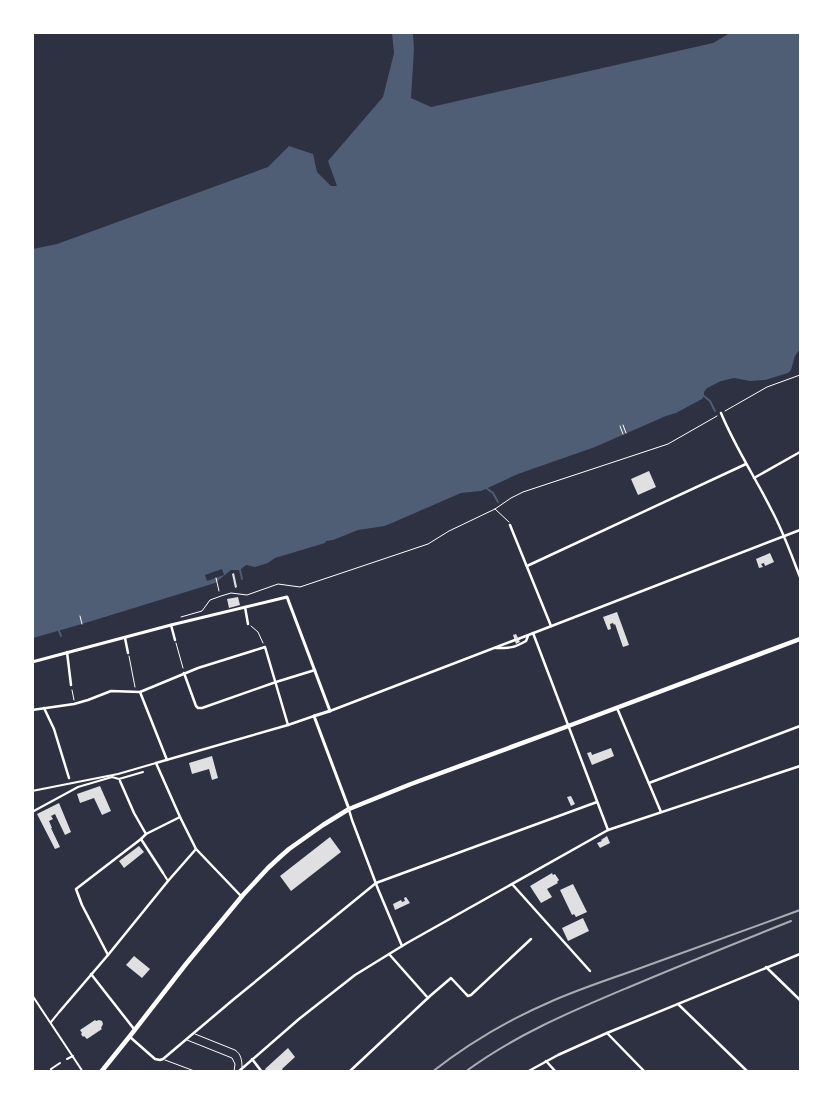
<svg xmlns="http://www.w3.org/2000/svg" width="833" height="1104" font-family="Mulish,sans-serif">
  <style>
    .water { fill: #4f5d75 }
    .pier { fill: #2d3142 }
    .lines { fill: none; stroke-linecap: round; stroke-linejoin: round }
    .stream { stroke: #4f5d75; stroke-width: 2 }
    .building { fill: #e0e0e3 }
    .path { stroke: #fff; stroke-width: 1 }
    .service { stroke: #fff; stroke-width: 1 }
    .pedestrian { stroke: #fff; stroke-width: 2 }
    .minor { stroke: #fff; stroke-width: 2.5 }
    .tertiary { stroke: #fff; stroke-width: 3 }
    .primary { stroke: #fff; stroke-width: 4.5 }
    .rail { stroke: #abadb3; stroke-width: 2 }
  </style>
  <rect width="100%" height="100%" fill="#2d3142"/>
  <!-- water -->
  <polygon class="water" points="392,33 413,33 414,49 411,98 431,107 713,43 730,33 800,33 800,349 795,356 791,370 788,373 765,380 750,381 734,378 721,381 707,388 704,392 704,396 702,399 676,413 666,416 595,447 518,474 481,491 461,493 385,526 358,530 333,540 326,541 325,543 275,558 268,563 255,567 246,565 240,570 231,570 215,583 82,624 33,638 33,249 57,244 268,167 289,146 313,154 317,172 331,186 337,186 328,161 383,97 394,53"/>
  <!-- pier -->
  <polygon class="pier" points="222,569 224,575 207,581 205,575"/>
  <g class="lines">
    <!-- stream -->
    <g class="stream">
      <polyline points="704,396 710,401 715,411"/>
      <polyline points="486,488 493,493 498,502"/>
      <polyline points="240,570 242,579"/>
      <polyline points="59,631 61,636"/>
    </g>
  </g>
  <!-- building -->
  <g class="building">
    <polygon points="649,471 656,487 638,495 631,479"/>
    <polygon points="770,553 774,562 765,566 764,563 761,564 763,567 759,568 756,559"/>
    <polygon points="234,573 237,587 235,588 232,574"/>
    <polygon points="238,597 240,605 229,608 227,599"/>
    <polygon points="617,612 629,645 623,647 615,624 614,625 613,623 610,624 611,629 608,630 603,617"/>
    <polygon points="516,634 520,642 516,644 513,635"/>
    <polygon points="611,748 614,756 592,765 587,753 591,752 592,755"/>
    <polygon points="212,756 218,778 212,780 209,769 192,774 189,763"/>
    <polygon points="100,786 111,811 102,815 94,798 80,803 77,794"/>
    <polygon points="571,796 575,804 571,806 567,797"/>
    <polygon points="59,803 71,832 65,835 55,814 51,816 53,819 49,821 52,828 51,828 60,847 55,849 37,814"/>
    <polygon points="607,836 610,843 600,848 597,843 602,841 601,840"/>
    <polygon points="330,837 341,852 291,891 280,876"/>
    <polygon points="139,846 144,852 124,868 119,861"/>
    <polygon points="552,873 553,875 555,874 559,880 557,882 558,883 547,889 552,897 541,903 530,886"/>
    <polygon points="573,884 587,912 576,917 574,914 572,915 560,890"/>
    <polygon points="406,897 410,903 395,910 393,904 401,900 402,902 405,901 404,898"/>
    <polygon points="583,918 589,931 568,941 562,928"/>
    <polygon points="134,956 150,969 142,978 126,965"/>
    <polygon points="95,1020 96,1021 99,1020 102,1021 103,1024 101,1028 102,1029 87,1039 84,1036 83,1037 81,1034 82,1033 80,1030"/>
    <polygon points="288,1048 295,1057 282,1069 284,1072 267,1072 265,1069"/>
  </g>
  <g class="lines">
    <!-- path -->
    <g class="path">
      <polyline points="725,411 767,387 800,375"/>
      <polyline points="623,425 626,433"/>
      <polyline points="620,426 623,434"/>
      <polyline points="495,509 509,522"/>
      <polyline points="216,578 219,591"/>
      <polyline points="80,616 82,624"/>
      <polyline points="181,617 202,611 210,600 221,596 231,593 247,595 278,584 300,587 428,544 449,531 495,509 511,498 523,492 668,444 717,416"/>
      <polyline points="251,626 258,632 263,643"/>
      <polyline points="176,643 183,668"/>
      <polyline points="129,656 135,687"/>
      <polyline points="72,690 74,700"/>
    </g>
    <!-- service -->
    <g class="service">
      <path d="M195,1034L235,1050C241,1054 242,1060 242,1067"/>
      <polyline points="187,1040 232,1058 235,1064 234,1072"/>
      <polyline points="165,1060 197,1072"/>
    </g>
    <!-- pedestrian -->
    <g class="pedestrian">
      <polyline points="32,791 118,774 156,763"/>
      <polyline points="32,812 78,787 112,777 119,779 143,772"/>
      <polyline points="163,873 168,881"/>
      <polyline points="32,995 83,1072"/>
      <polyline points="51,1022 60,1011"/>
      <polyline points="67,1059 73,1056"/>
      <polyline points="51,1072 51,1069 60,1063"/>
    </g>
    <!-- minor -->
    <g class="minor">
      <path d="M721,413C735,447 755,477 771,509C783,531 791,554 800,577"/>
      <polyline points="754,478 800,452"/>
      <polyline points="510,525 551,626"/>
      <polyline points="527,566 746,464"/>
      <polyline points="245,607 248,624"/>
      <polyline points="171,625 175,640"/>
      <polyline points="533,633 608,830"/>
      <polyline points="125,638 128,653"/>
      <polyline points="518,639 800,530"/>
      <path d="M496,648C510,648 514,648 526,641L528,636"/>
      <polyline points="67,652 71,685"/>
      <polyline points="184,673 196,706 198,708 202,708 276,682 315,670"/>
      <polyline points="140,692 167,760"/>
      <polyline points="44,708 54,729 69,778"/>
      <polyline points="617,708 661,812"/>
      <polyline points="32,710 74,704 88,700 111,691 140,692 198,668 265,647 288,725"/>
      <polyline points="330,711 515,640"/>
      <polyline points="120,781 134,813 146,834"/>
      <polyline points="649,783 800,726"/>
      <polyline points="349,810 352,820 378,889 402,946"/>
      <polyline points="141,839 163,873"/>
      <polyline points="512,884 590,971"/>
      <polyline points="241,896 196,849 180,817 156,763 288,725 314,716"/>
      <polyline points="389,954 428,998"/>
      <polyline points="108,955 82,905 76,889 141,839 146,834 180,817"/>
      <polyline points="766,967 800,1000"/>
      <polyline points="91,974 134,1029"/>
      <polyline points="678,1004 748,1072"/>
      <polyline points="60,1011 108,955 168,881 196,849"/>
      <polyline points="607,1033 645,1072"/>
      <polyline points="130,1037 155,1059 160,1060 163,1059 234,999 376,883 597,802"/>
      <polyline points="252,1059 262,1072"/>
      <polyline points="546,1061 556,1072"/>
      <polyline points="238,1072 299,1019 355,975 407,943 608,830 800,766"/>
      <polyline points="349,1072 430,996 451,978 466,994 468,996 471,995 531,939"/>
      <polyline points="527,1072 558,1055 607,1033 800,954"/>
    </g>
    <!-- tertiary -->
    <polyline class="tertiary" points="32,662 171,625 287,597 330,711 314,716 349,809"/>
    <!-- primary -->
    <polyline class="primary" points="101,1072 130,1036 186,964 243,895 268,868 281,856 289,849 323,825 349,809 411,784 563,728 800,639"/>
    <!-- rail -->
    <g class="rail">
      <path d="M432,1072C468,1044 508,1020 550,1002C581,988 614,978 646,966C698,947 749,929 800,910"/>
      <path d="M465,1072C515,1035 570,1012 627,988C681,965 736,943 791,921"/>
    </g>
  </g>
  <!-- border -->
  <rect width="833" height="1104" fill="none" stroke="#ffffff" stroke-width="68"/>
</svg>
